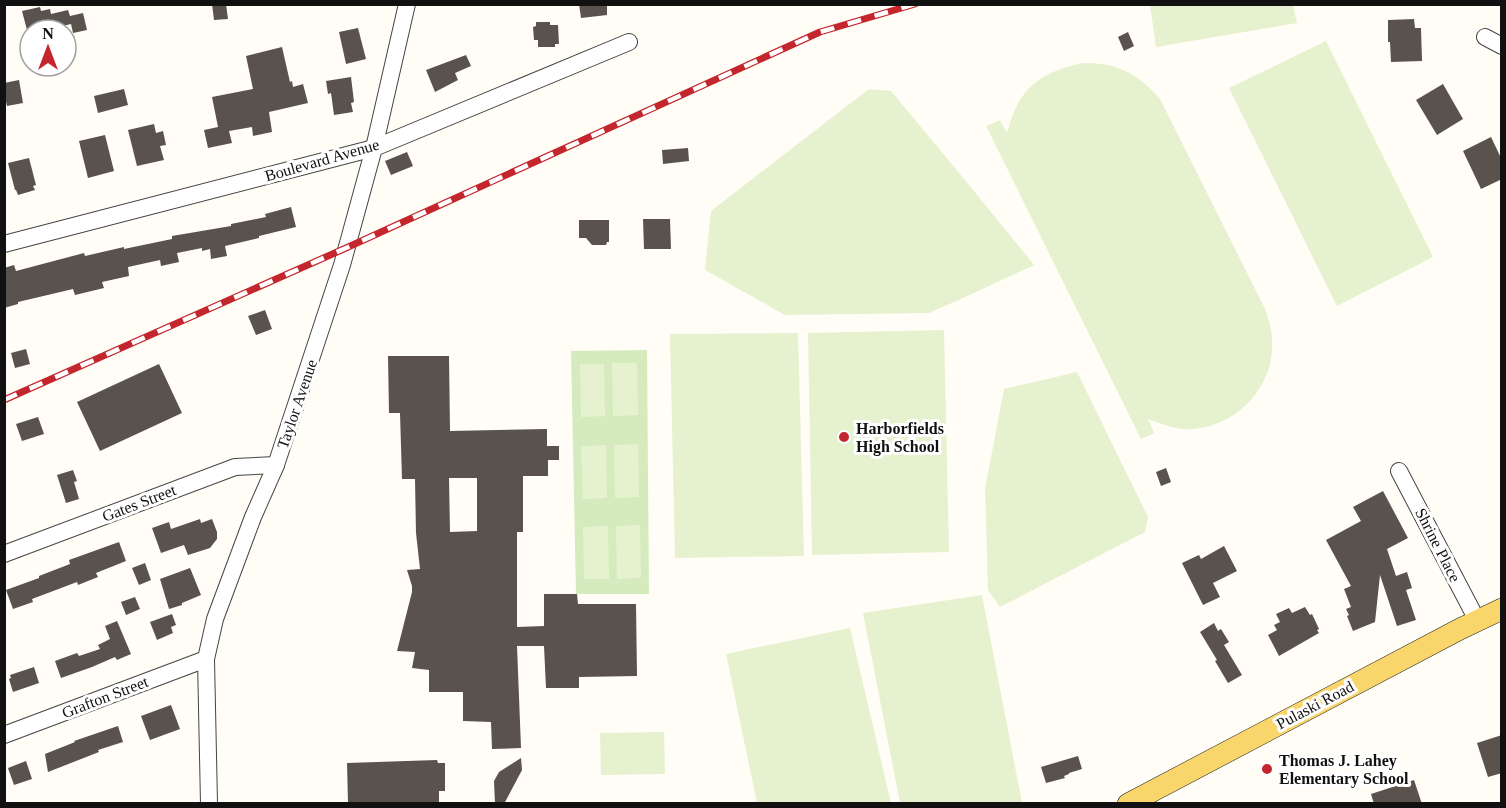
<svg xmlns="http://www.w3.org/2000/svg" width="1506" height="808" font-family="'Times New Roman',serif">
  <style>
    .green { fill: #d5ebbd }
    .pitch { fill: #e6f2cf }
    .building { fill: #5a524d; fill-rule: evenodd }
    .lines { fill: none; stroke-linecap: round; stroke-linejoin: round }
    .minor-casing { stroke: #444; stroke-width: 18 }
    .major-casing { stroke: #222; stroke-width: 22 }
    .minor { stroke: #fff; stroke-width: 16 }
    .major { stroke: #f9d66b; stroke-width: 21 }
    .rail-casing { stroke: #c4262e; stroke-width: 7 }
    .rail { stroke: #fff; stroke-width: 4.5; stroke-dasharray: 14; stroke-linecap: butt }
    .poi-dot { fill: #c4262e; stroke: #fff; stroke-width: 2 }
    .labels { text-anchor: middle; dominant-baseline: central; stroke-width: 6; stroke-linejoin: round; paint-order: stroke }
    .street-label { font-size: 16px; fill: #111; stroke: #fff }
    .poi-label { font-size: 16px; font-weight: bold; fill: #111; stroke: #fff; text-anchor: start }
  </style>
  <rect width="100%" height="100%" fill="#fffdf5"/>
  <!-- green -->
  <polygon class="green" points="647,350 649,594 576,594 571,351"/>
  <!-- pitch -->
  <g class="pitch">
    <polygon points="1150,5 1293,5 1297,23 1156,47"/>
    <polygon points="1326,41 1433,257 1337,306 1229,88"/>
    <path d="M1083,63C1117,63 1138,73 1160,99L1265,309C1269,320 1272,330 1272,341C1275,385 1238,426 1193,429C1177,431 1163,424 1148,419L1154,433L1141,439L986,126L1000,120L1007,133C1019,88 1038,73 1083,63Z"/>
    <polygon points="869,89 891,91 974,191 1034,265 963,298 929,313 785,315 705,270 711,211"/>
    <polygon points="944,330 949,552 812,555 808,333"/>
    <polygon points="798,333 804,556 675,558 670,334"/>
    <polygon points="612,363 637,363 638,415 613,416"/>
    <polygon points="580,364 604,364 605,416 581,417"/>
    <polygon points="1077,372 1148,517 1145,532 1000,607 988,590 985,489 1004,389"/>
    <polygon points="638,444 639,497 615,498 614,445"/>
    <polygon points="606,445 607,498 583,499 581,446"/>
    <polygon points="640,525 641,578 617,579 616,526"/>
    <polygon points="608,526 609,579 584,579 583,527"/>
    <polygon points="982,595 1022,803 900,803 863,613"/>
    <polygon points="850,628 891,803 757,803 726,654"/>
    <polygon points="664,732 665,774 601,775 600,733"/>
  </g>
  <!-- building -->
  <g class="building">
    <polygon points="212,4 226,4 228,19 214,20"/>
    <polygon points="579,4 607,4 607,15 581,18"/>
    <polygon points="40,7 41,11 50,9 51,14 68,10 70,16 83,13 87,30 73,33 71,24 46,30 27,30 22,11"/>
    <polygon points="1414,19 1415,28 1421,28 1422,61 1391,62 1390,42 1388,42 1388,20"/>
    <polygon points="536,22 550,22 550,25 558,25 559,44 555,44 555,47 538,47 538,40 534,40 533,27 536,26"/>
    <polygon points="358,28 366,59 346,64 339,32"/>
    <polygon points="1128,32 1134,46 1124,51 1118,37"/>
    <polygon points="282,47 290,82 292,81 293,87 303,84 308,103 269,112 272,132 253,136 252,127 229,131 232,143 208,148 204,130 218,127 212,97 253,89 246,56"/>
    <polygon points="466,55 471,66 455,73 458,80 435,92 426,70"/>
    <polygon points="351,77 354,102 351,103 353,112 334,115 331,93 328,94 326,81"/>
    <polygon points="19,80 23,103 7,106 4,93 4,83"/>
    <polygon points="1443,84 1463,119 1437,135 1416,100"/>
    <polygon points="124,89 128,105 98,113 94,96"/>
    <polygon points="154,124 156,133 163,131 166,145 160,146 164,160 137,166 128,130"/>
    <polygon points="105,135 114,171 88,178 79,141"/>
    <polygon points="1491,137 1502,160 1502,179 1481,189 1463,151"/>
    <polygon points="688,148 689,161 663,164 662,150"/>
    <polygon points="407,152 413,166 391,175 385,161"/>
    <polygon points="29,158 36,185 33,186 35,190 18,195 16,190 15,190 8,163"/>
    <polygon points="291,207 296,227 259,236 259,238 225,246 227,256 211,259 210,249 202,251 202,248 177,253 179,262 161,266 160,260 128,267 129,276 102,282 104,288 75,295 73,289 18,302 18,304 4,308 4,268 14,265 16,271 84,253 85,256 124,247 124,249 172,239 172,236 231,226 231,224 266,217 265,214"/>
    <polygon points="643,219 670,219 671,249 644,249"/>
    <polygon points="579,220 609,220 609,242 607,242 606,245 592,245 586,238 579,238"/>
    <polygon points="265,310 272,329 256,335 248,316"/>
    <polygon points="26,349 30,364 15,368 11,353"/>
    <path d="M388,356H449L450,431L547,429V446H559V460H548V476H523V532H517V627L544,626V594H577L578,604H636L637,676L579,677V688H546L544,646H517L521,748L492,749L491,722L463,721V692H429V670L412,668L415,652L397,651L412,592V586L407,570L420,569L416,533L415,479H402L400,413H389ZM449,478H477V531L450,532Z"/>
    <polygon points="159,364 182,413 100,451 77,402"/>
    <polygon points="38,417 44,434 22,441 16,424"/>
    <polygon points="1166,468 1171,482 1161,486 1156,472"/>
    <polygon points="73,470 77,481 74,482 79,499 66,503 57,475"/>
    <polygon points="1383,491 1408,538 1387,549 1396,576 1407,572 1412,588 1406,590 1416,620 1397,626 1380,575 1375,622 1353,631 1347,616 1349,615 1346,609 1351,607 1344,589 1351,586 1326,540 1361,521 1353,507"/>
    <polygon points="200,519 201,523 212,519 217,532 217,539 210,548 188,555 184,545 161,553 152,528 169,522 171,529"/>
    <polygon points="119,542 126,561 96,573 98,577 78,585 77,582 32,599 33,602 13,609 6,590 39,578 39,576 70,564 69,560"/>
    <polygon points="1224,546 1237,571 1213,583 1220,597 1203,605 1182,563 1199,555 1201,559"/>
    <polygon points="145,563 151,580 139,585 132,568"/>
    <polygon points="190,568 201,595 182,603 182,605 169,609 160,579"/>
    <polygon points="135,597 140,609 126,615 121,602"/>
    <polygon points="1305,607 1310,615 1312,614 1319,629 1317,630 1319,633 1279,656 1268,635 1277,630 1274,625 1280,622 1276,614 1289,608 1292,613"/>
    <polygon points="172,614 176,625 171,627 173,633 157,640 150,622"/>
    <polygon points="117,621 131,654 117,660 115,657 92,667 61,678 55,661 77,653 79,656 100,649 98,645 110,639 105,626"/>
    <polygon points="1214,623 1218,631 1221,629 1229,642 1224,645 1242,675 1228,683 1215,661 1217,660 1200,632"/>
    <polygon points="34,667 39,683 13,692 9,679 11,678 10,675"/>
    <polygon points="171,705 180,729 150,740 141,716"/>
    <polygon points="118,726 123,742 98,750 99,752 48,772 45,754 75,742 74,741"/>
    <polygon points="1502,735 1502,773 1488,777 1477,743"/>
    <polygon points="1078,756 1082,769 1069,773 1069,774 1064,776 1065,778 1046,783 1041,767"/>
    <polygon points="521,758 522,770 504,804 495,804 494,781 499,772"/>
    <polygon points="437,760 438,763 445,763 445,791 439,791 439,804 348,804 347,763"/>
    <polygon points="26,761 32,779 14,785 8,768"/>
    <polygon points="1414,780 1422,804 1374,804 1371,794"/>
  </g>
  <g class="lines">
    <defs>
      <g id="minor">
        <polyline points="1485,37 1502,46"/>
        <polyline points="4,244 374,148 629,42"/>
        <polyline points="1399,471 1477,620"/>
        <polyline points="4,554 235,467 276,465"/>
        <polyline points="4,735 206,659"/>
        <polyline points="209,804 206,659 215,619 253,517 276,465 342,265 374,148 407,4"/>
      </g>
      <polyline id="major" points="1128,804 1460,629 1502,609"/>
    </defs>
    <!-- minor casing -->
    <use href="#minor" class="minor-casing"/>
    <!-- major casing -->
    <use href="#major" class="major-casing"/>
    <!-- minor -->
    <use href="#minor" class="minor"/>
    <!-- major -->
    <use href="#major" class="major"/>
    <defs>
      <polyline id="rail" points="4,400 346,248 820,32 915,4"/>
    </defs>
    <!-- rail casing -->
    <use href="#rail" class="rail-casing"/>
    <!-- rail -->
    <use href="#rail" class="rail"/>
  </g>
  <!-- markers -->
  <g class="poi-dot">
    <circle cx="844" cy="437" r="6"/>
    <circle cx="1267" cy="769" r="6"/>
  </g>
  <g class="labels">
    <!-- street labels -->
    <g class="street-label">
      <text transform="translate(322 160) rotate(-16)">Boulevard Avenue</text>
      <text transform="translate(297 404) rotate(-71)">Taylor Avenue</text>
      <text transform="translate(139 503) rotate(-21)">Gates Street</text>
      <text transform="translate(1438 545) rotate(63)">Shrine Place</text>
      <text transform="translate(105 697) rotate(-21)">Grafton Street</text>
      <text transform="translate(1315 705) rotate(-28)">Pulaski Road</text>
    </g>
    <!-- poi labels -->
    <g class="poi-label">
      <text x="856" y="428">Harborfields<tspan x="856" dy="18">High School</tspan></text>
      <text x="1279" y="760">Thomas J. Lahey<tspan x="1279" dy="18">Elementary School</tspan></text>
    </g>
  </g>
  <!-- border -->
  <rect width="1506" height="808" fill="none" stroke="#111111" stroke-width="12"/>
  <!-- north arrow -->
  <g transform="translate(48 48)"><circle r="28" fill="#ffffff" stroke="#a0a0a0" stroke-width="1.5"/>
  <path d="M0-4.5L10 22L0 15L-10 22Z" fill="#c4262e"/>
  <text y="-9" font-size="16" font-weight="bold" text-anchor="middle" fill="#111111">N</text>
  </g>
</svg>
